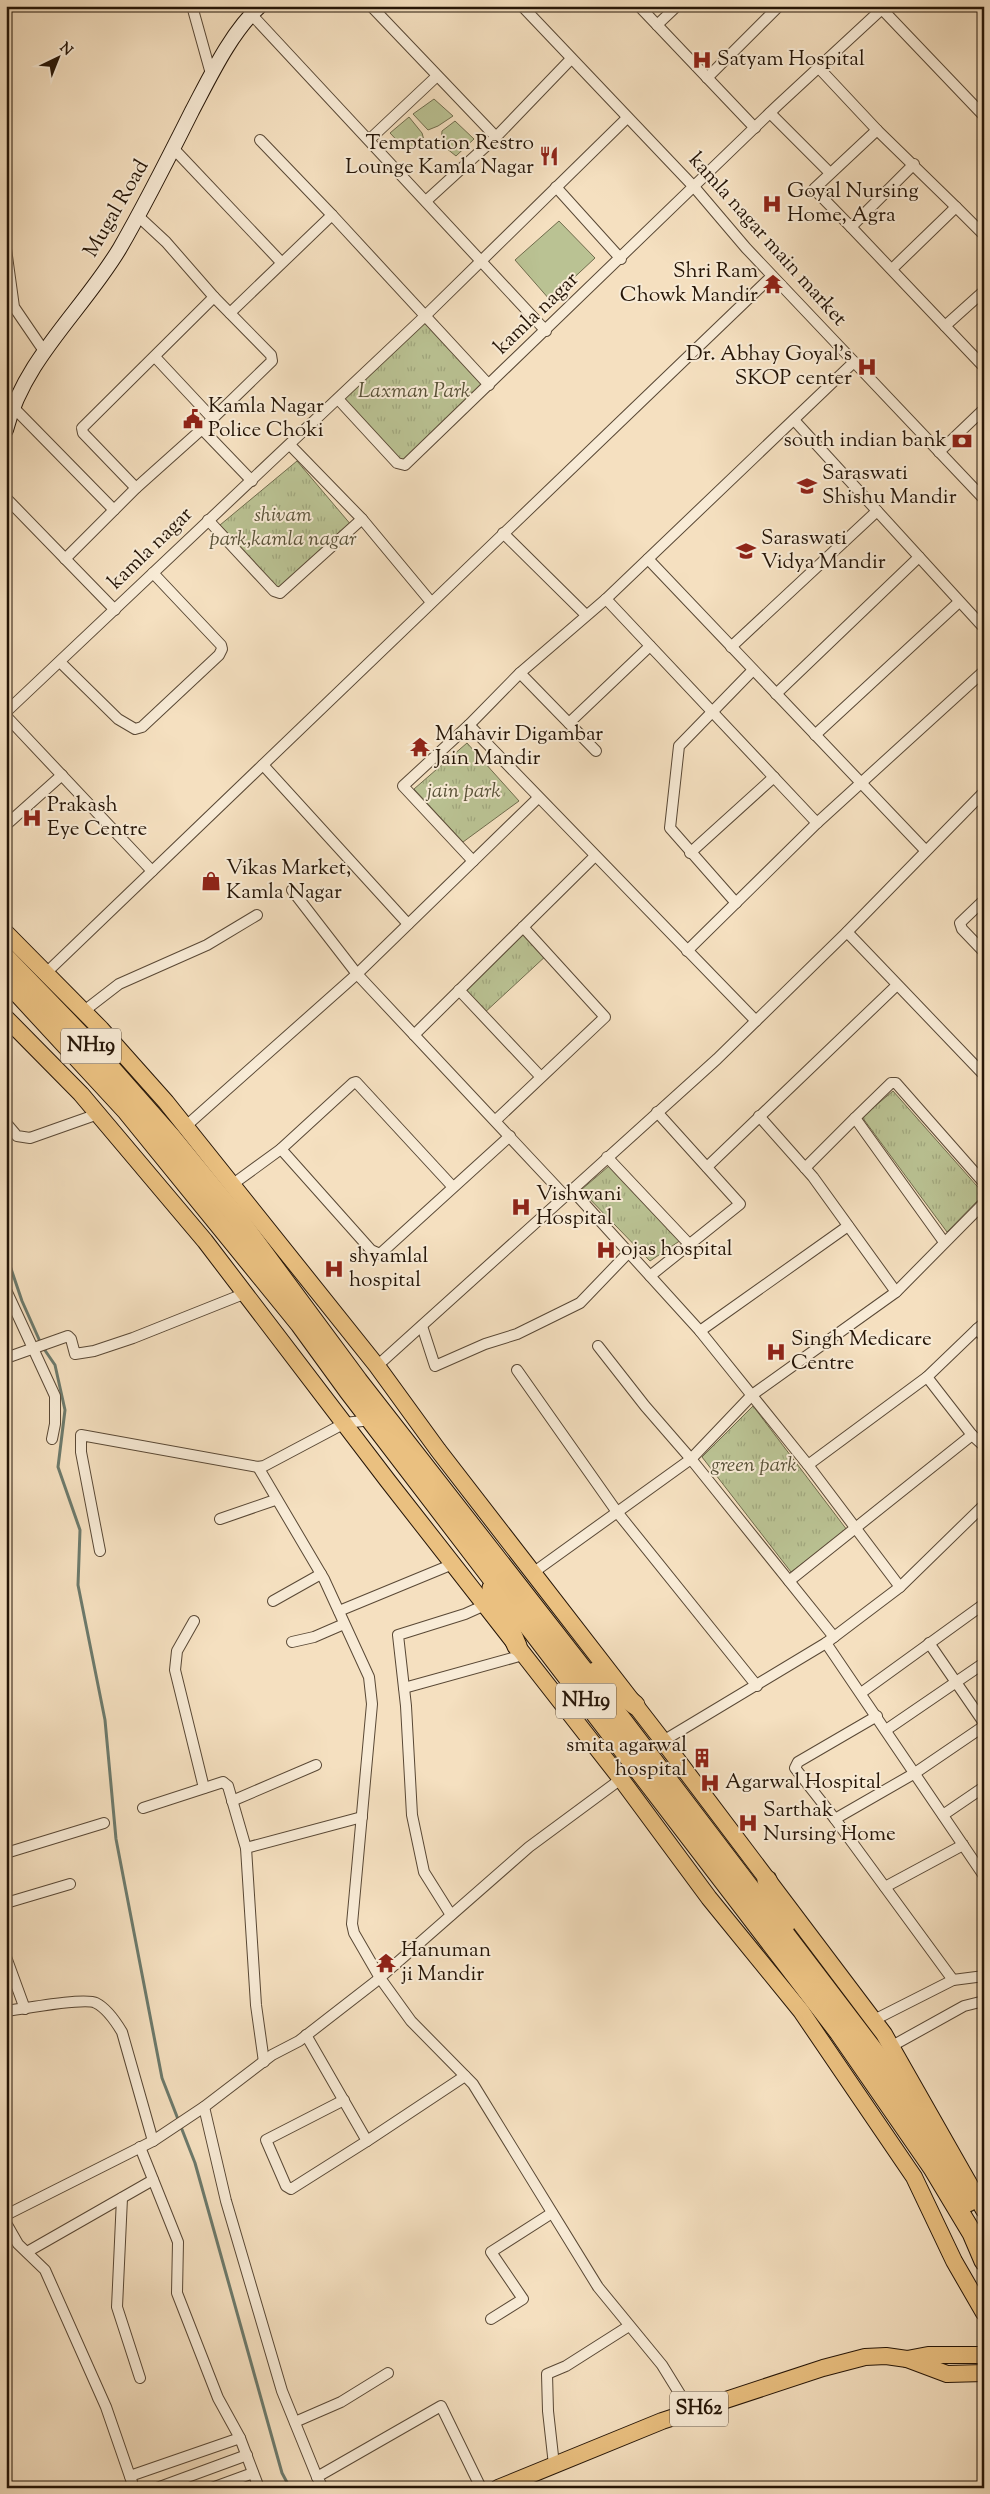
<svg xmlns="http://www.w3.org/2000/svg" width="990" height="2494" font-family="'Sorts Mill Goudy',serif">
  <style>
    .grass { fill: #bac293; stroke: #706c4d }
    .park { fill: url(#park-tufts); stroke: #706c4d }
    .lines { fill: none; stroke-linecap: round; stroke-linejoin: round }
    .stream { stroke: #6c7a6c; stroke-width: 3 }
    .street-casing { stroke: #594835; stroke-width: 12 }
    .secondary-casing { stroke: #251507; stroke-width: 16 }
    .primary-casing { stroke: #251507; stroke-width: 18 }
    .highway-casing { stroke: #251507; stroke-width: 21 }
    .street { stroke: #f8ebd6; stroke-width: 10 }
    .secondary { stroke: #f8ebd6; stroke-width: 14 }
    .primary { stroke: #eac080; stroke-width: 16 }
    .highway { stroke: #eac080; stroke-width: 19 }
    .labels { text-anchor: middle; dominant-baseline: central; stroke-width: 4; stroke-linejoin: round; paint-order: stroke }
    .shield { fill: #f8ebd6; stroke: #645545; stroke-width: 1 }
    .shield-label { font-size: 20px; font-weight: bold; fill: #251507 }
    .poi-label { font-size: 21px; fill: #251507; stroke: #f8ebd6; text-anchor: start }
    .street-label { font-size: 21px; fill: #251507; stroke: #f8ebd6 }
    .park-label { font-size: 21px; font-style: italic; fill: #595238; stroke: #f8ebd6 }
  </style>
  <defs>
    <pattern id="park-tufts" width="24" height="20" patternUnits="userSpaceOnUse" patternTransform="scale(1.25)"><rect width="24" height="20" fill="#bac293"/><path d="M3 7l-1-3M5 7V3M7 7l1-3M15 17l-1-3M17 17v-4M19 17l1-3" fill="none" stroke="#a0a67d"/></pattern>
  </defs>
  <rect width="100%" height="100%" fill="#f5e0c0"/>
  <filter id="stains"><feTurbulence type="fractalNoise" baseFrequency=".004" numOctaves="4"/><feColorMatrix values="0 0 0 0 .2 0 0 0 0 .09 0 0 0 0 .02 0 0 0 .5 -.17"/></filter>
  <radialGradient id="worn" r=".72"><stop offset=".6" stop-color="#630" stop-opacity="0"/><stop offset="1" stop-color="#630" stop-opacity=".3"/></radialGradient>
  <!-- grass -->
  <g class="grass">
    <polygon points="434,99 453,116 438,126 428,130 413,114"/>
    <polygon points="409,117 422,133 424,140 408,152 390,133"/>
    <polygon points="455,121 474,139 456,156 441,144 442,131"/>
    <polygon points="559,221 595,258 550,300 515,260"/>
  </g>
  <!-- park -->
  <g class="park">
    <polygon points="425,316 489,385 405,465 338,399"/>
    <polygon points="297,461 352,526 277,590 220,525"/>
    <polygon points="467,743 519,801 463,842 414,789"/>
    <polygon points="523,927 548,954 482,1015 459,990"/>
    <polygon points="893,1091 984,1194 947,1232 862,1117"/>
    <polygon points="609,1166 681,1240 650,1261 581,1190"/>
    <polygon points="753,1406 847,1530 791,1572 702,1457"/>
  </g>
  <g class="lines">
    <!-- stream -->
    <polyline class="stream" points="6,1254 22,1301 42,1346 55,1365 65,1410 58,1467 80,1530 78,1585 105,1720 116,1839 162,2078 195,2163 282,2473 290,2488"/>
    <defs>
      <g id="street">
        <polyline points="192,6 211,74"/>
        <polyline points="371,6 496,137"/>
        <polyline points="522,6 695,188 746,248 984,499"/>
        <polyline points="639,6 755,128"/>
        <polyline points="879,6 984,116"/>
        <polyline points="252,15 546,331"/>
        <polyline points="657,25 677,6"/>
        <polyline points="818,67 877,130 956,207"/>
        <polyline points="707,78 779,6"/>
        <polyline points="770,113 830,173"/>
        <polyline points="260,140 332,215"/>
        <polyline points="369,140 437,76"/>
        <polyline points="173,148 281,262"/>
        <polyline points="914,164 851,227 984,367"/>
        <polyline points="556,187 621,259"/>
        <polyline points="426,201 496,137 571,59"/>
        <polyline points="851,227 814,189 877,130"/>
        <polyline points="6,249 14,307 44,351"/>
        <polyline points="892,269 956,207 984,235"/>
        <polyline points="230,313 332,215 489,385"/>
        <polyline points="945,326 984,291"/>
        <polyline points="155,357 213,419"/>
        <polyline points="338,399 397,463 405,465 778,105 885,6"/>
        <polyline points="12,406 114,510"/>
        <polyline points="794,420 984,628"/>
        <polyline points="202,429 252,481"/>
        <polyline points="290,445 362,519 431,602"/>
        <polyline points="939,452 984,409"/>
        <polyline points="136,488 83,433 82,428 214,297"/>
        <polyline points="6,498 115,610"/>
        <polyline points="208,520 274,591 280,593 362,519"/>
        <polyline points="503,533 586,615"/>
        <polyline points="65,559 136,488 202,429 272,361 271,355 214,297 166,242 138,216"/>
        <polyline points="648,559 925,850"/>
        <polyline points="606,599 817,823"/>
        <polyline points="731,647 877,511"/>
        <polyline points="60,662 118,719 135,729 142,727 219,655 222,649 221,645 153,573"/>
        <polyline points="520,673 596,751"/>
        <polyline points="776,694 919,557"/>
        <polyline points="6,712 425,316 627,118"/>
        <polyline points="6,716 152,871"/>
        <polyline points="569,723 650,646"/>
        <polyline points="469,725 520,673 606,599 854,362"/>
        <polyline points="815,735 959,602"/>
        <polyline points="263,765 408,924"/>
        <polyline points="6,825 62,775"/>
        <polyline points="690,853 774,777"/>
        <polyline points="473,861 403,786 469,725 756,1021"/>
        <polyline points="292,890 357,974 565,1196"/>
        <polyline points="984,900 960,923 962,929 984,952"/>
        <polyline points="736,903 670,828 679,746 753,670"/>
        <polyline points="847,932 984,1075"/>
        <polyline points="687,951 817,823 984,671"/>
        <polyline points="46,973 772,276"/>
        <polyline points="459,990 540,1076"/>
        <polyline points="84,1011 119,984 207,945 257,915"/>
        <polyline points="414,1035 595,856"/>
        <polyline points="759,1116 813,1177 896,1292"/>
        <polyline points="496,1120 605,1017 523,927"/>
        <polyline points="6,1123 17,1136 30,1138 98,1114"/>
        <polyline points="186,1126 357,974 538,798"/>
        <polyline points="281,1149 371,1250 380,1254 510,1136"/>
        <polyline points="607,1157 689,1244"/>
        <polyline points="707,1167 896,986"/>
        <polyline points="805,1168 855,1118"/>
        <polyline points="233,1184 281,1149 353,1083 356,1082 452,1186"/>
        <polyline points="572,1190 700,1331 808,1465 900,1587"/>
        <polyline points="944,1242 855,1118 891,1083 896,1083 984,1183"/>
        <polyline points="650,1276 740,1204 657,1112"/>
        <polyline points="6,1290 55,1396 55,1424 52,1439"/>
        <polyline points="984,1323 977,1329 984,1337"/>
        <polyline points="422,1326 435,1366 485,1344 517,1334 580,1303 629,1252"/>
        <polyline points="700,1331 848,1226"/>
        <polyline points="598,1346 645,1406 691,1459 834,1637"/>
        <polyline points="6,1358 68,1336 71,1339 75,1354 94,1351 133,1338 246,1293"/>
        <polyline points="377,1366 717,1059 847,932 984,792"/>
        <polyline points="517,1370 617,1512 757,1686"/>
        <polyline points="927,1377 977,1329"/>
        <polyline points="808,1465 927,1377 972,1435 984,1446"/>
        <polyline points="258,1467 324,1579 369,1677 372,1704 352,1924 354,1933 380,1978 411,2021 473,2084 598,2287 662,2365 691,2412"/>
        <polyline points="220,1519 275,1500"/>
        <polyline points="100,1551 81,1452 81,1435 258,1467 264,1466 345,1423 371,1420"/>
        <polyline points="534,1572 691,1459 752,1395 896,1292 984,1203"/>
        <polyline points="789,1581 972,1435"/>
        <polyline points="273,1601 321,1574"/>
        <polyline points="339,1611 453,1564"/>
        <polyline points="194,1621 177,1651 175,1670 204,1788"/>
        <polyline points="292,1642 314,1637 344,1624"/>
        <polyline points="826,1643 984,1876"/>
        <polyline points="929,1643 984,1723"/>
        <polyline points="404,1688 523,1655"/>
        <polyline points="861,1693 984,1604"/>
        <polyline points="877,1716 798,1762 795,1768 835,1819 953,1980"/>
        <polyline points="886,1730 984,1663"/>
        <polyline points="663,1741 826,1643 900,1587 984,1505"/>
        <polyline points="232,1801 316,1765"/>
        <polyline points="143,1808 223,1782 228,1786 246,1848 256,2005 264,2062"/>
        <polyline points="943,1815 984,1787"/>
        <polyline points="835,1819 915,1773 984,1726"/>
        <polyline points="246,1848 362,1817"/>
        <polyline points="6,1853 104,1823"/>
        <polyline points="885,1887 963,1845"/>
        <polyline points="6,1903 70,1884"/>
        <polyline points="451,1915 424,1872 412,1815 406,1706 398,1635 465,1614 485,1605"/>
        <polyline points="6,1957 25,2009"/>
        <path d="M6,2011C22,2009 85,1997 96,2003C106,2008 116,2022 122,2032L153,2141"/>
        <polyline points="874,2020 953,1980 984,1976"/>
        <polyline points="306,2035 367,2141 465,2076"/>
        <polyline points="892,2046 964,2006 984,2001"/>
        <polyline points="344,2100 266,2140 286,2186 291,2189 367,2141"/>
        <polyline points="204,2107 226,2201 282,2391 317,2477"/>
        <polyline points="140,2147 178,2242 177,2293 218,2398 240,2438 259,2488"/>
        <polyline points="122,2198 117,2307 140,2378"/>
        <polyline points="6,2215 153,2141 204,2107 272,2055 299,2041 375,1982 529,1847 621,1779"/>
        <polyline points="6,2223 18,2244 45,2270 106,2407 134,2488"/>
        <polyline points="27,2252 153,2180"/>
        <polyline points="491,2319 523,2299 491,2252 552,2213"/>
        <polyline points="295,2422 341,2402 388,2373"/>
        <polyline points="554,2465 548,2411 547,2374 566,2366 629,2326"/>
        <polyline points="130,2476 240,2438"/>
        <polyline points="157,2488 247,2455"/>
        <polyline points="212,2488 253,2473"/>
        <polyline points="323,2488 317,2477 441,2406 481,2488"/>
      </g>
      <path id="secondary" d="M6,430C24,359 83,310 120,248C146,203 169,157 192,111C210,77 231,32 260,6"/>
      <g id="primary">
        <polyline points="6,933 101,1029 166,1102 377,1366 438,1450 663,1741 884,2034 984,2210"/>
        <polyline points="6,1018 81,1094 205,1241 388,1481 621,1779 709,1898 801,2011 914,2177 954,2261 984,2313"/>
        <polyline points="907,2359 928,2355 984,2355"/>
        <polyline points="498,2488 662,2421 823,2368 865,2357 886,2356 907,2359 947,2374 984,2373"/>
      </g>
      <g id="highway">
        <polyline points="6,958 91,1046 171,1137 239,1220 358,1381 609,1703 876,2054 968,2202"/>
        <polyline points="6,980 126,1110 300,1324 348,1390 839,2032 933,2168 972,2233 984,2261"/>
        <polyline points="492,1588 517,1646"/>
        <polyline points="595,1672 635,1705"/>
        <polyline points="767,1880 785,1925"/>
      </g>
    </defs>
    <!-- street casing -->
    <use href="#street" class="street-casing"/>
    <!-- secondary casing -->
    <use href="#secondary" class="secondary-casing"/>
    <!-- primary casing -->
    <use href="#primary" class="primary-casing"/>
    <!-- highway casing -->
    <use href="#highway" class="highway-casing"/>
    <!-- street -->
    <use href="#street" class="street"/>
    <!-- secondary -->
    <use href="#secondary" class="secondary"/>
    <!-- primary -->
    <use href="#primary" class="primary"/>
    <!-- highway -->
    <use href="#highway" class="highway"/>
  </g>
  <!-- icons -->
  <defs>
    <symbol id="hospital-bare" viewBox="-9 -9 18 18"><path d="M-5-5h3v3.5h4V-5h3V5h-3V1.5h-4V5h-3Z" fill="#8f2418" stroke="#f8ebd6" stroke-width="2.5" paint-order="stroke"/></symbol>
    <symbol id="restaurant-bare" viewBox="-9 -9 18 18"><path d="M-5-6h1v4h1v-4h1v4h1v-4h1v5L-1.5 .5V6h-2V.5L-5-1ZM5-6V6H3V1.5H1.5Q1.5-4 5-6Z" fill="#8f2418" stroke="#f8ebd6" stroke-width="2.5" paint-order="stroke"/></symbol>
    <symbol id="temple-bare" viewBox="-9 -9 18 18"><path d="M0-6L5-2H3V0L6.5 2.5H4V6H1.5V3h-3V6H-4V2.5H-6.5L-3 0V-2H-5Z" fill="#8f2418" stroke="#f8ebd6" stroke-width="2.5" paint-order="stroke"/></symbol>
    <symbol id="civic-bare" viewBox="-9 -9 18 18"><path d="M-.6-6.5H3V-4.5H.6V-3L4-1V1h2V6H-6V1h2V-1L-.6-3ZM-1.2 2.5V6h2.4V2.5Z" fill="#8f2418" stroke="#f8ebd6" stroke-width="2.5" paint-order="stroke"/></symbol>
    <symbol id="bank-bare" viewBox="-9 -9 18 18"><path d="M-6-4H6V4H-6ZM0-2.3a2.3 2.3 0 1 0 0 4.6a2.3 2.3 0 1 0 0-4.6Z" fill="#8f2418" stroke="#f8ebd6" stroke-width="2.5" paint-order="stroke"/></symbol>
    <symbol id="school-bare" viewBox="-9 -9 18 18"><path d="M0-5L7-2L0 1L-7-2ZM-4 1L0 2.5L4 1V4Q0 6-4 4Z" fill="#8f2418" stroke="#f8ebd6" stroke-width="2.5" paint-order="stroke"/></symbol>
    <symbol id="shop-bare" viewBox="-9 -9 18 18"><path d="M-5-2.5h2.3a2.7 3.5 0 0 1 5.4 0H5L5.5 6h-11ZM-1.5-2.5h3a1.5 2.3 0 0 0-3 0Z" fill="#8f2418" stroke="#f8ebd6" stroke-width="2.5" paint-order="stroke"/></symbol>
    <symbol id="building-bare" viewBox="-9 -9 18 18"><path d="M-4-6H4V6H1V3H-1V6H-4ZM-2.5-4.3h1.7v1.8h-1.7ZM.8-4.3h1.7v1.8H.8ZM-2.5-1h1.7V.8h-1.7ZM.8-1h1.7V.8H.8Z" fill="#8f2418" stroke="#f8ebd6" stroke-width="2.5" paint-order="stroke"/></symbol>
  </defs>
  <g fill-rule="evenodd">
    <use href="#hospital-bare" x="688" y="46" width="28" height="28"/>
    <use href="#restaurant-bare" x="535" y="142" width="28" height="28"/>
    <use href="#hospital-bare" x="758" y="190" width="28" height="28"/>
    <use href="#temple-bare" x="759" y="270" width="28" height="28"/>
    <use href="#hospital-bare" x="853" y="353" width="28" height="28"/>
    <use href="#civic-bare" x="179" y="405" width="28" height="28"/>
    <use href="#bank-bare" x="948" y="427" width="28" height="28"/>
    <use href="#school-bare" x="793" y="472" width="28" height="28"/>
    <use href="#school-bare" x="732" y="537" width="28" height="28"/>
    <use href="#temple-bare" x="406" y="733" width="28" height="28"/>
    <use href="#hospital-bare" x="18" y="804" width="28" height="28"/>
    <use href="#shop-bare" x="197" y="867" width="28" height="28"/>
    <use href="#hospital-bare" x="507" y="1193" width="28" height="28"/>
    <use href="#hospital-bare" x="592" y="1236" width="28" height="28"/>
    <use href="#hospital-bare" x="320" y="1255" width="28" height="28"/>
    <use href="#hospital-bare" x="762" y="1338" width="28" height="28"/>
    <use href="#building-bare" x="688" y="1744" width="28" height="28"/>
    <use href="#hospital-bare" x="696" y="1769" width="28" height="28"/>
    <use href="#hospital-bare" x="734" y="1809" width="28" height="28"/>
    <use href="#temple-bare" x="372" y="1949" width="28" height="28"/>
  </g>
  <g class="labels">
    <!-- shield labels -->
    <g class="shield">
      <rect x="61" y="1028.5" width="60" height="35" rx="4"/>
      <rect x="556" y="1683.5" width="60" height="35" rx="4"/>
      <rect x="670" y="2391.5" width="58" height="35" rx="4"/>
    </g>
    <g class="shield-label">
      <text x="91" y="1046">NH19</text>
      <text x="586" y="1701">NH19</text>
      <text x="699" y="2409">SH62</text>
    </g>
    <!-- poi labels -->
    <g class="poi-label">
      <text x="717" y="60">Satyam Hospital</text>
      <text x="534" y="144" text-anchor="end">Temptation Restro<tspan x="534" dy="24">Lounge Kamla Nagar</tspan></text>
      <text x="787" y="192">Goyal Nursing<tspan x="787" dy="24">Home, Agra</tspan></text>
      <text x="758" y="272" text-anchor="end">Shri Ram<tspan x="758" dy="24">Chowk Mandir</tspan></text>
      <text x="852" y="355" text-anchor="end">Dr. Abhay Goyal's<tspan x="852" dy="24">SKOP center</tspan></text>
      <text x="208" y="407">Kamla Nagar<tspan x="208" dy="24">Police Choki</tspan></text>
      <text x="947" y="441" text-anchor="end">south indian bank</text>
      <text x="822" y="474">Saraswati<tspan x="822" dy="24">Shishu Mandir</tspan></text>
      <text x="761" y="539">Saraswati<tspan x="761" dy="24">Vidya Mandir</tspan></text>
      <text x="435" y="735">Mahavir Digambar<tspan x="435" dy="24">Jain Mandir</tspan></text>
      <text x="47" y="806">Prakash<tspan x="47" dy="24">Eye Centre</tspan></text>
      <text x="226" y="869">Vikas Market,<tspan x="226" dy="24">Kamla Nagar</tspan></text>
      <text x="536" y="1195">Vishwani<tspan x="536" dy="24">Hospital</tspan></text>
      <text x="621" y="1250">ojas hospital</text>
      <text x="349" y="1257">shyamlal<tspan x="349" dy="24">hospital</tspan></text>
      <text x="791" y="1340">Singh Medicare<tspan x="791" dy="24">Centre</tspan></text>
      <text x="687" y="1746" text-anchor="end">smita agarwal<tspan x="687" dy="24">hospital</tspan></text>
      <text x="725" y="1783">Agarwal Hospital</text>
      <text x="763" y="1811">Sarthak<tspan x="763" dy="24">Nursing Home</tspan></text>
      <text x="401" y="1951">Hanuman<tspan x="401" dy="24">ji Mandir</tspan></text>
    </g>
    <!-- street labels -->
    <g class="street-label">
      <text transform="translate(117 209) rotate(-60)">Mugal Road</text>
      <text transform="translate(767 240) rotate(48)">kamla nagar main market</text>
      <text transform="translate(537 314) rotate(-44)">kamla nagar</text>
      <text transform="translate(151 549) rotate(-44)">kamla nagar</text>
    </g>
    <!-- park labels -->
    <g class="park-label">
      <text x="414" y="392">Laxman Park</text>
      <text x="283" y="516">shivam<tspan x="283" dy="24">park,kamla nagar</tspan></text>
      <text x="464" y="792">jain park</text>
      <text x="754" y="1466">green park</text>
    </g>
  </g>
  <!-- margin -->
  <rect width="990" height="2494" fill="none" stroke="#f5e0c0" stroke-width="25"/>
  <rect x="8" y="8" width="975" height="2479" fill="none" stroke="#251507" stroke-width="2.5"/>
  <rect x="12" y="12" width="965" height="2469" fill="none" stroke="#251507"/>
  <!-- north arrow -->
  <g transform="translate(58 58) rotate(43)" stroke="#f8ebd6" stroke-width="4" paint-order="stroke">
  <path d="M0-4L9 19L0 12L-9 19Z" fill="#251507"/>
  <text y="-8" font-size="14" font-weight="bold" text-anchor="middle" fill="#251507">N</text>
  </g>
  <rect width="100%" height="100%" filter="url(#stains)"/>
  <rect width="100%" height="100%" fill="url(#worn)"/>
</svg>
